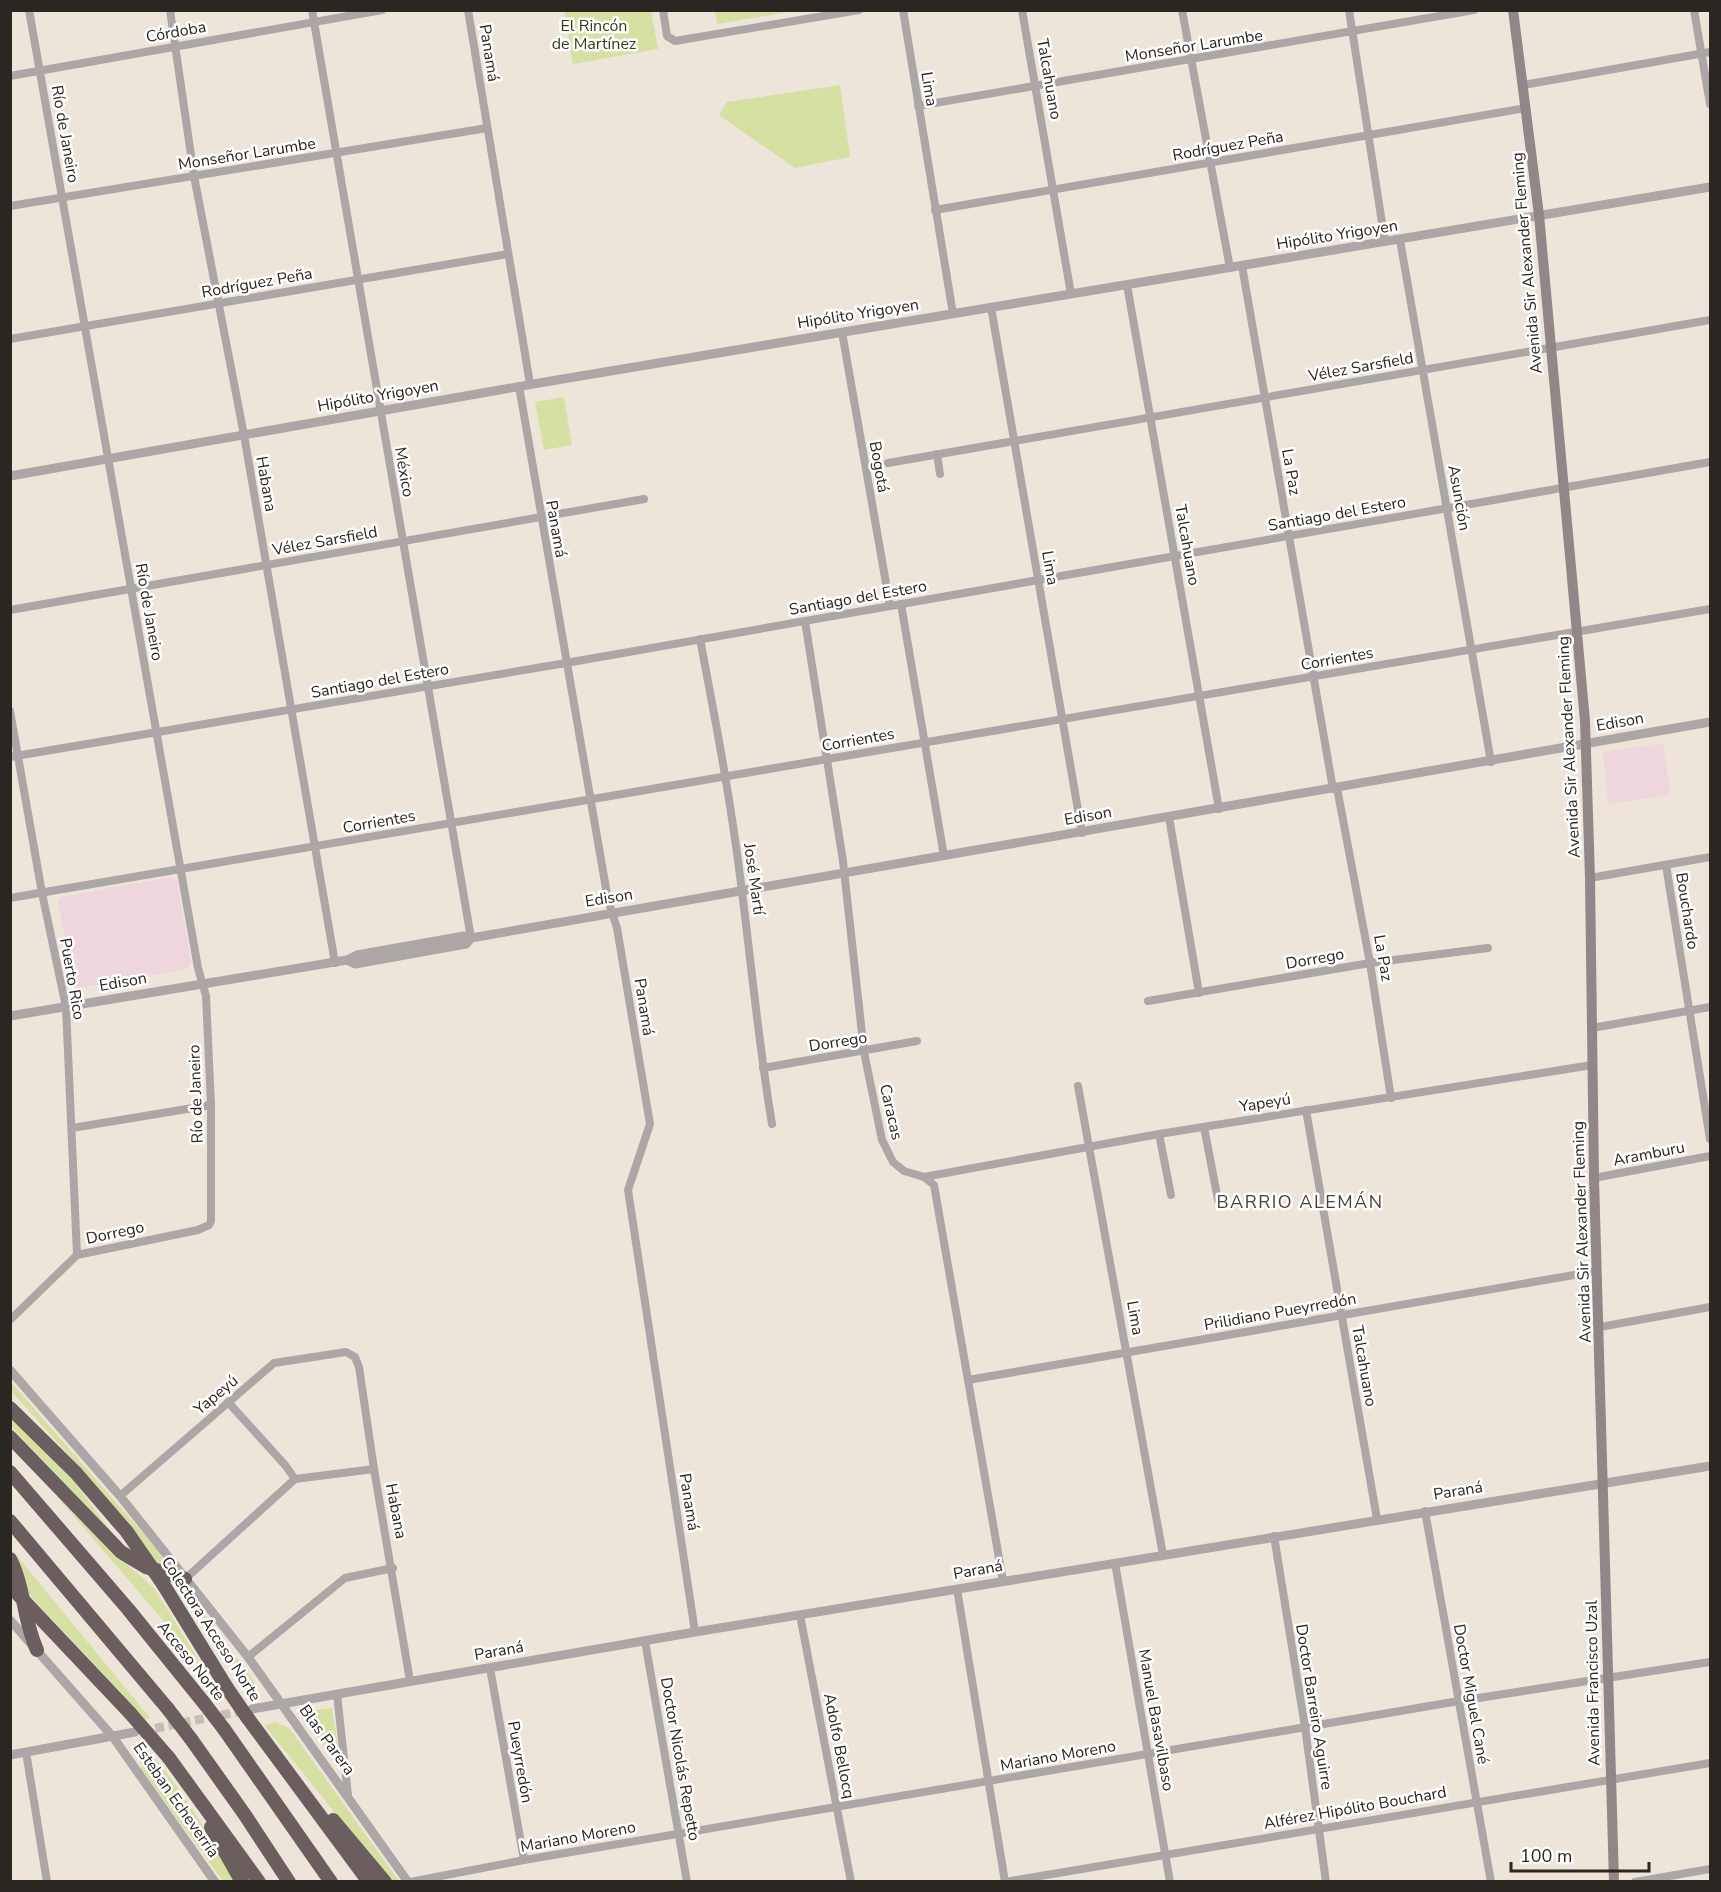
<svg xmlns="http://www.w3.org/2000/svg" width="1721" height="1892" font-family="'Nunito Sans',sans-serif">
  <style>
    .education { fill: #eed5de }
    .green { fill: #d5e0a2 }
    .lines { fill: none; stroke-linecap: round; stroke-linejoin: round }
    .tertiary-tunnel { stroke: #c7bfb5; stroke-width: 9; stroke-dasharray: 9 4.5; stroke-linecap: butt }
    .minor { stroke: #ada6a7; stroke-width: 8 }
    .tertiary { stroke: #ada6a7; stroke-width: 9 }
    .secondary { stroke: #918788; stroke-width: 10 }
    .motorway { stroke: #6b5e5f; stroke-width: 14 }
    .motorway-bridge { stroke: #6b5e5f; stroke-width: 14 }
    .labels { text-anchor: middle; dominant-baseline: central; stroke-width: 5; stroke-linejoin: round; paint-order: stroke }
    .park-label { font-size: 16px; fill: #353b17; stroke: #fff }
    .street-label { font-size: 16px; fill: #2a2722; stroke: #fff }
    .neighbourhood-label { font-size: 18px; letter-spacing: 1.5px; fill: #484138; stroke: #fff }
  </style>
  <rect width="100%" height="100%" fill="#eee5da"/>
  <!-- education -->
  <g class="education">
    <polygon points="1663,743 1671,795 1608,804 1603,752"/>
    <polygon points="171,877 177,881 191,962 187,969 78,988 73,984 58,901 61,897"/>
  </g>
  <!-- green -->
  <g class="green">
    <polygon points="564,11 651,11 658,49 573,64"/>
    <polygon points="715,11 715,10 794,11 717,24"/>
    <polygon points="840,85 850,157 795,168 719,115 727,102"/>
    <polygon points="564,397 572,445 544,450 535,402"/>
    <polygon points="10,1381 173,1568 161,1569 100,1490 11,1391"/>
    <polygon points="11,1418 74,1482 120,1543 11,1426"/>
    <polygon points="55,1494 115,1554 154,1588 203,1667"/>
    <polygon points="13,1551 150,1718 145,1719 26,1591 24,1575"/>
    <polygon points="173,1583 192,1597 252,1679 256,1686 250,1696 236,1668 200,1612 195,1615"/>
    <polygon points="332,1708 338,1746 334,1751 328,1752 305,1719 309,1711"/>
    <polygon points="275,1722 289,1728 399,1881 390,1881 265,1726"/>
    <path d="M143,1745C181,1786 208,1833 235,1881H223L141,1769L142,1766L136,1755L137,1749Z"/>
  </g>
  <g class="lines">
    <!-- tertiary-tunnel -->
    <polyline class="tertiary-tunnel" points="142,1731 247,1710"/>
    <!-- minor -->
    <g class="minor">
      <polyline points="170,10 194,176 244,435 335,963"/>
      <polyline points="312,10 471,938"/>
      <polyline points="468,10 530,384"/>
      <polyline points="663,10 667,36 675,41 859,10"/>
      <polyline points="903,10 953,314"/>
      <polyline points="1022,10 1071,294"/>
      <polyline points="1182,10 1230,268"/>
      <polyline points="1349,10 1385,242"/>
      <polyline points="1694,10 1710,104"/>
      <polyline points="10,76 382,10"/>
      <polyline points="1523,85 1710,52"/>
      <polyline points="918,106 1474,10"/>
      <polyline points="10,206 487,128"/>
      <polyline points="935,210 1526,108"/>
      <polyline points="1400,240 1491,762"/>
      <polyline points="1242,266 1333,789"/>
      <polyline points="1127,285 1219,809"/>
      <polyline points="991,307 1082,833"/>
      <polyline points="842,332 890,606"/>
      <polyline points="10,339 508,254"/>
      <polyline points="519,386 608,900 617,928 650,1124 628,1190 695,1632"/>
      <polyline points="937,454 940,474"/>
      <polyline points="888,463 1710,320"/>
      <polyline points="901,604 944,856"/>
      <polyline points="10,610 644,499"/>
      <polyline points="805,621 843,861 864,1052 882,1140 893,1162 904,1171 924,1177 934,1185 1003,1581"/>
      <path d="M700,639C716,723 732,807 742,892C752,970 759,1047 772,1124"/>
      <polyline points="10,711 42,893 66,1007 77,1255"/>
      <polyline points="10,757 566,663 1710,462"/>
      <polyline points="1337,788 1370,963 1391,1098"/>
      <polyline points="1169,817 1199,993"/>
      <polyline points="1666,865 1710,1139"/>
      <polyline points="1590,878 1710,857"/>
      <polyline points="10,898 1710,609"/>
      <polyline points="1148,1001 1370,963 1488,948"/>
      <polyline points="1592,1028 1710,1007"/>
      <polyline points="763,1068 917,1041"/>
      <polyline points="1078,1086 1163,1555"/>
      <polyline points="1306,1110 1377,1519"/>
      <polyline points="1204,1127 1218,1200"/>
      <polyline points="72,1128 211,1105"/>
      <polyline points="1159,1134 1171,1195"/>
      <polyline points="924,1177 1159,1134 1592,1065"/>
      <polyline points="1594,1178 1710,1156"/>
      <polyline points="10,1320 77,1255 198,1230 209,1225 211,1221 211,1105 206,996 198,968 29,10"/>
      <polyline points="1600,1327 1710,1307"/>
      <polyline points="968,1380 1597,1271"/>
      <polyline points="228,1402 285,1465 295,1479"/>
      <polyline points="120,1496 274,1363 346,1352 355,1357 359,1367 374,1469 410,1681"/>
      <polyline points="1425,1511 1491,1882"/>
      <polyline points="1274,1536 1305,1727 1326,1882"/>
      <polyline points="1115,1563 1170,1882"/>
      <polyline points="185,1579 295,1479 374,1469"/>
      <polyline points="957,1589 1005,1882 1710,1763"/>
      <polyline points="800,1615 851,1882"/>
      <polyline points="645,1641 687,1882"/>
      <polyline points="248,1657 345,1578 393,1568"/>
      <polyline points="490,1668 524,1860"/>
      <polyline points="337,1694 348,1795"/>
      <polyline points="26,1752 47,1882"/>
      <polyline points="410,1882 524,1860 1459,1701 1710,1662"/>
      <polyline points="1635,1882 1710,1869"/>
    </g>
    <!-- tertiary -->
    <g class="tertiary">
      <polyline points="10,476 545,382 1710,187"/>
      <polyline points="347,960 355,964 466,944 471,938"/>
      <polyline points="10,1016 347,960 357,955 464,936 471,938 1710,722"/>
      <polyline points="10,1370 120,1496 248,1657 408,1882"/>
      <polyline points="10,1620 113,1737 215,1882"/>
      <polyline points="252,1709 695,1632 1710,1466"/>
      <polyline points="10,1755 135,1732"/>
    </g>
    <!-- secondary -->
    <polyline class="secondary" points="1513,10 1539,215 1585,721 1590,878 1594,1178 1614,1882"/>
    <!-- motorway -->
    <g class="motorway">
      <polyline points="10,1408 76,1473 127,1532"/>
      <polyline points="10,1437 121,1552 146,1567 185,1579"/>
      <polyline points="10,1472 128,1609 204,1703"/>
      <polyline points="10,1521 168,1709"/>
      <path d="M10,1559C25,1588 23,1620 37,1650"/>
      <polyline points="163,1584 227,1688"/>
      <polyline points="43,1621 130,1713"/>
      <polyline points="247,1717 369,1882"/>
      <polyline points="224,1729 331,1882"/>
      <polyline points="191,1739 245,1815 289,1882"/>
      <polyline points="169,1758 259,1882"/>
      <polyline points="333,1820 385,1882"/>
      <polyline points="211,1827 242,1882"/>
    </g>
    <!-- motorway-bridge -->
    <g class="motorway-bridge">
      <polyline points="127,1532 163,1584"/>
      <polyline points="10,1586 43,1621"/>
      <polyline points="227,1688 247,1717"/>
      <polyline points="204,1703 224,1729"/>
      <polyline points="168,1709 191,1739"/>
      <polyline points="130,1713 169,1758"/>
    </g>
  </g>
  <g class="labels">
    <!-- park labels -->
    <g class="park-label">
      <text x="594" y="26">El Rincón<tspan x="594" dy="18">de Martínez</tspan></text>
    </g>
    <!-- street labels -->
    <g class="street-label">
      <text transform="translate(176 32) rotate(-10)">Córdoba</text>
      <text transform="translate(1194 46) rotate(-9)">Monseñor Larumbe</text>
      <text transform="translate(489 53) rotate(81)">Panamá</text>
      <text transform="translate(1049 79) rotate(80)">Talcahuano</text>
      <text transform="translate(929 89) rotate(81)">Lima</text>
      <text transform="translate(65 134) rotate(80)">Río de Janeiro</text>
      <text transform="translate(1228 146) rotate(-10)">Rodríguez Peña</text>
      <text transform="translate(247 154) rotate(-9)">Monseñor Larumbe</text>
      <text transform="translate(1337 235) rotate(-9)">Hipólito Yrigoyen</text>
      <text transform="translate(1527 263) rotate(-95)">Avenida Sir Alexander Fleming</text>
      <text transform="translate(257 283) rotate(-10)">Rodríguez Peña</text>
      <text transform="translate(858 314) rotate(-9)">Hipólito Yrigoyen</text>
      <text transform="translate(1361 367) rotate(-10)">Vélez Sarsfield</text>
      <text transform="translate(378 396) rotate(-10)">Hipólito Yrigoyen</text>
      <text transform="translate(879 467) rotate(80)">Bogotá</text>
      <text transform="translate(404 472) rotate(80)">México</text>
      <text transform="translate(1291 472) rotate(80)">La Paz</text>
      <text transform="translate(266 484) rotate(80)">Habana</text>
      <text transform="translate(1459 498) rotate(80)">Asunción</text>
      <text transform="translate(1337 514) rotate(-10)">Santiago del Estero</text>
      <text transform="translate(556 529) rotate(80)">Panamá</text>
      <text transform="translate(325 541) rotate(-10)">Vélez Sarsfield</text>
      <text transform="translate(1187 545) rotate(80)">Talcahuano</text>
      <text transform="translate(1050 568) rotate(80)">Lima</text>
      <text transform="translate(858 598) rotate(-10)">Santiago del Estero</text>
      <text transform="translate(149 612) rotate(80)">Río de Janeiro</text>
      <text transform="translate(1337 659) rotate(-10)">Corrientes</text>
      <text transform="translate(380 681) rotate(-10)">Santiago del Estero</text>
      <text transform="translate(1620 722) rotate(-10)">Edison</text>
      <text transform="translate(858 740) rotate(-10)">Corrientes</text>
      <text transform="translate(1569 747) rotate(-93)">Avenida Sir Alexander Fleming</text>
      <text transform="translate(1088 816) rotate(-10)">Edison</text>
      <text transform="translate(379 822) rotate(-10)">Corrientes</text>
      <text transform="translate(754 879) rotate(82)">José Martí</text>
      <text transform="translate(609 898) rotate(-9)">Edison</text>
      <text transform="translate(1687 911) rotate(81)">Bouchardo</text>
      <text transform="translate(1383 958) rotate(80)">La Paz</text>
      <text transform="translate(1315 959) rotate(-10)">Dorrego</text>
      <text transform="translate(72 979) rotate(80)">Puerto Rico</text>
      <text transform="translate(123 982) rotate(-10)">Edison</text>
      <text transform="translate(644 1007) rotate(81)">Panamá</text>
      <text transform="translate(838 1042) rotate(-9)">Dorrego</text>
      <text transform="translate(196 1094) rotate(-92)">Río de Janeiro</text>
      <text transform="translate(1265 1103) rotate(-9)">Yapeyú</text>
      <text transform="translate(891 1112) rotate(77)">Caracas</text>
      <text transform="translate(1649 1154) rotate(-11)">Aramburu</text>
      <text transform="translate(1582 1232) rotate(-92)">Avenida Sir Alexander Fleming</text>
      <text transform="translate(115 1233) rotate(-12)">Dorrego</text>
      <text transform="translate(1280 1312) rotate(-10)">Prilidiano Pueyrredón</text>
      <text transform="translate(1135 1318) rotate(80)">Lima</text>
      <text transform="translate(1364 1366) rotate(80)">Talcahuano</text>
      <text transform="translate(216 1395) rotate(-40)">Yapeyú</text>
      <text transform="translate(1458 1491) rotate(-9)">Paraná</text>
      <text transform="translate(689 1502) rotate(81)">Panamá</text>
      <text transform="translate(396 1511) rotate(79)">Habana</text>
      <text transform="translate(978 1570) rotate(-10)">Paraná</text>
      <text transform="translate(211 1629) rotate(57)">Colectora Acceso Norte</text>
      <text transform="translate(499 1651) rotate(-10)">Paraná</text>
      <text transform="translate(191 1661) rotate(51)">Acceso Norte</text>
      <text transform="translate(1593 1683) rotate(-91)">Avenida Francisco Uzal</text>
      <text transform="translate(1471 1694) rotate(80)">Doctor Miguel Cané</text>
      <text transform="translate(1314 1707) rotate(81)">Doctor Barreiro Aguirre</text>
      <text transform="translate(1156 1720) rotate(80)">Manuel Basavilbaso</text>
      <text transform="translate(327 1740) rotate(54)">Blas Parera</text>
      <text transform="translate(839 1746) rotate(79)">Adolfo Bellocq</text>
      <text transform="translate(1058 1756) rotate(-10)">Mariano Moreno</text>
      <text transform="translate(680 1759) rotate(80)">Doctor Nicolás Repetto</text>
      <text transform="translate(520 1762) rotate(80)">Pueyrredón</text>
      <text transform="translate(176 1800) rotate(55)">Esteban Echeverría</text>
      <text transform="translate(1355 1808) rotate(-10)">Alférez Hipólito Bouchard</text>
      <text transform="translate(578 1837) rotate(-10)">Mariano Moreno</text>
    </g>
    <!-- neighbourhood labels -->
    <g class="neighbourhood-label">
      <text x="1300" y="1202">BARRIO ALEMÁN</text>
    </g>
  </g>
  <!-- border -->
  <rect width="1721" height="1892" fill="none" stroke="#2a2722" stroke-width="24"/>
  <!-- scale -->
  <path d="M1511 1862v9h138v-9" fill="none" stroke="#2a2722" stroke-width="3"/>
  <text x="1520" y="1862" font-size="18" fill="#2a2722" stroke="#ffffff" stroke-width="4.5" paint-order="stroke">100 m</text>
</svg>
